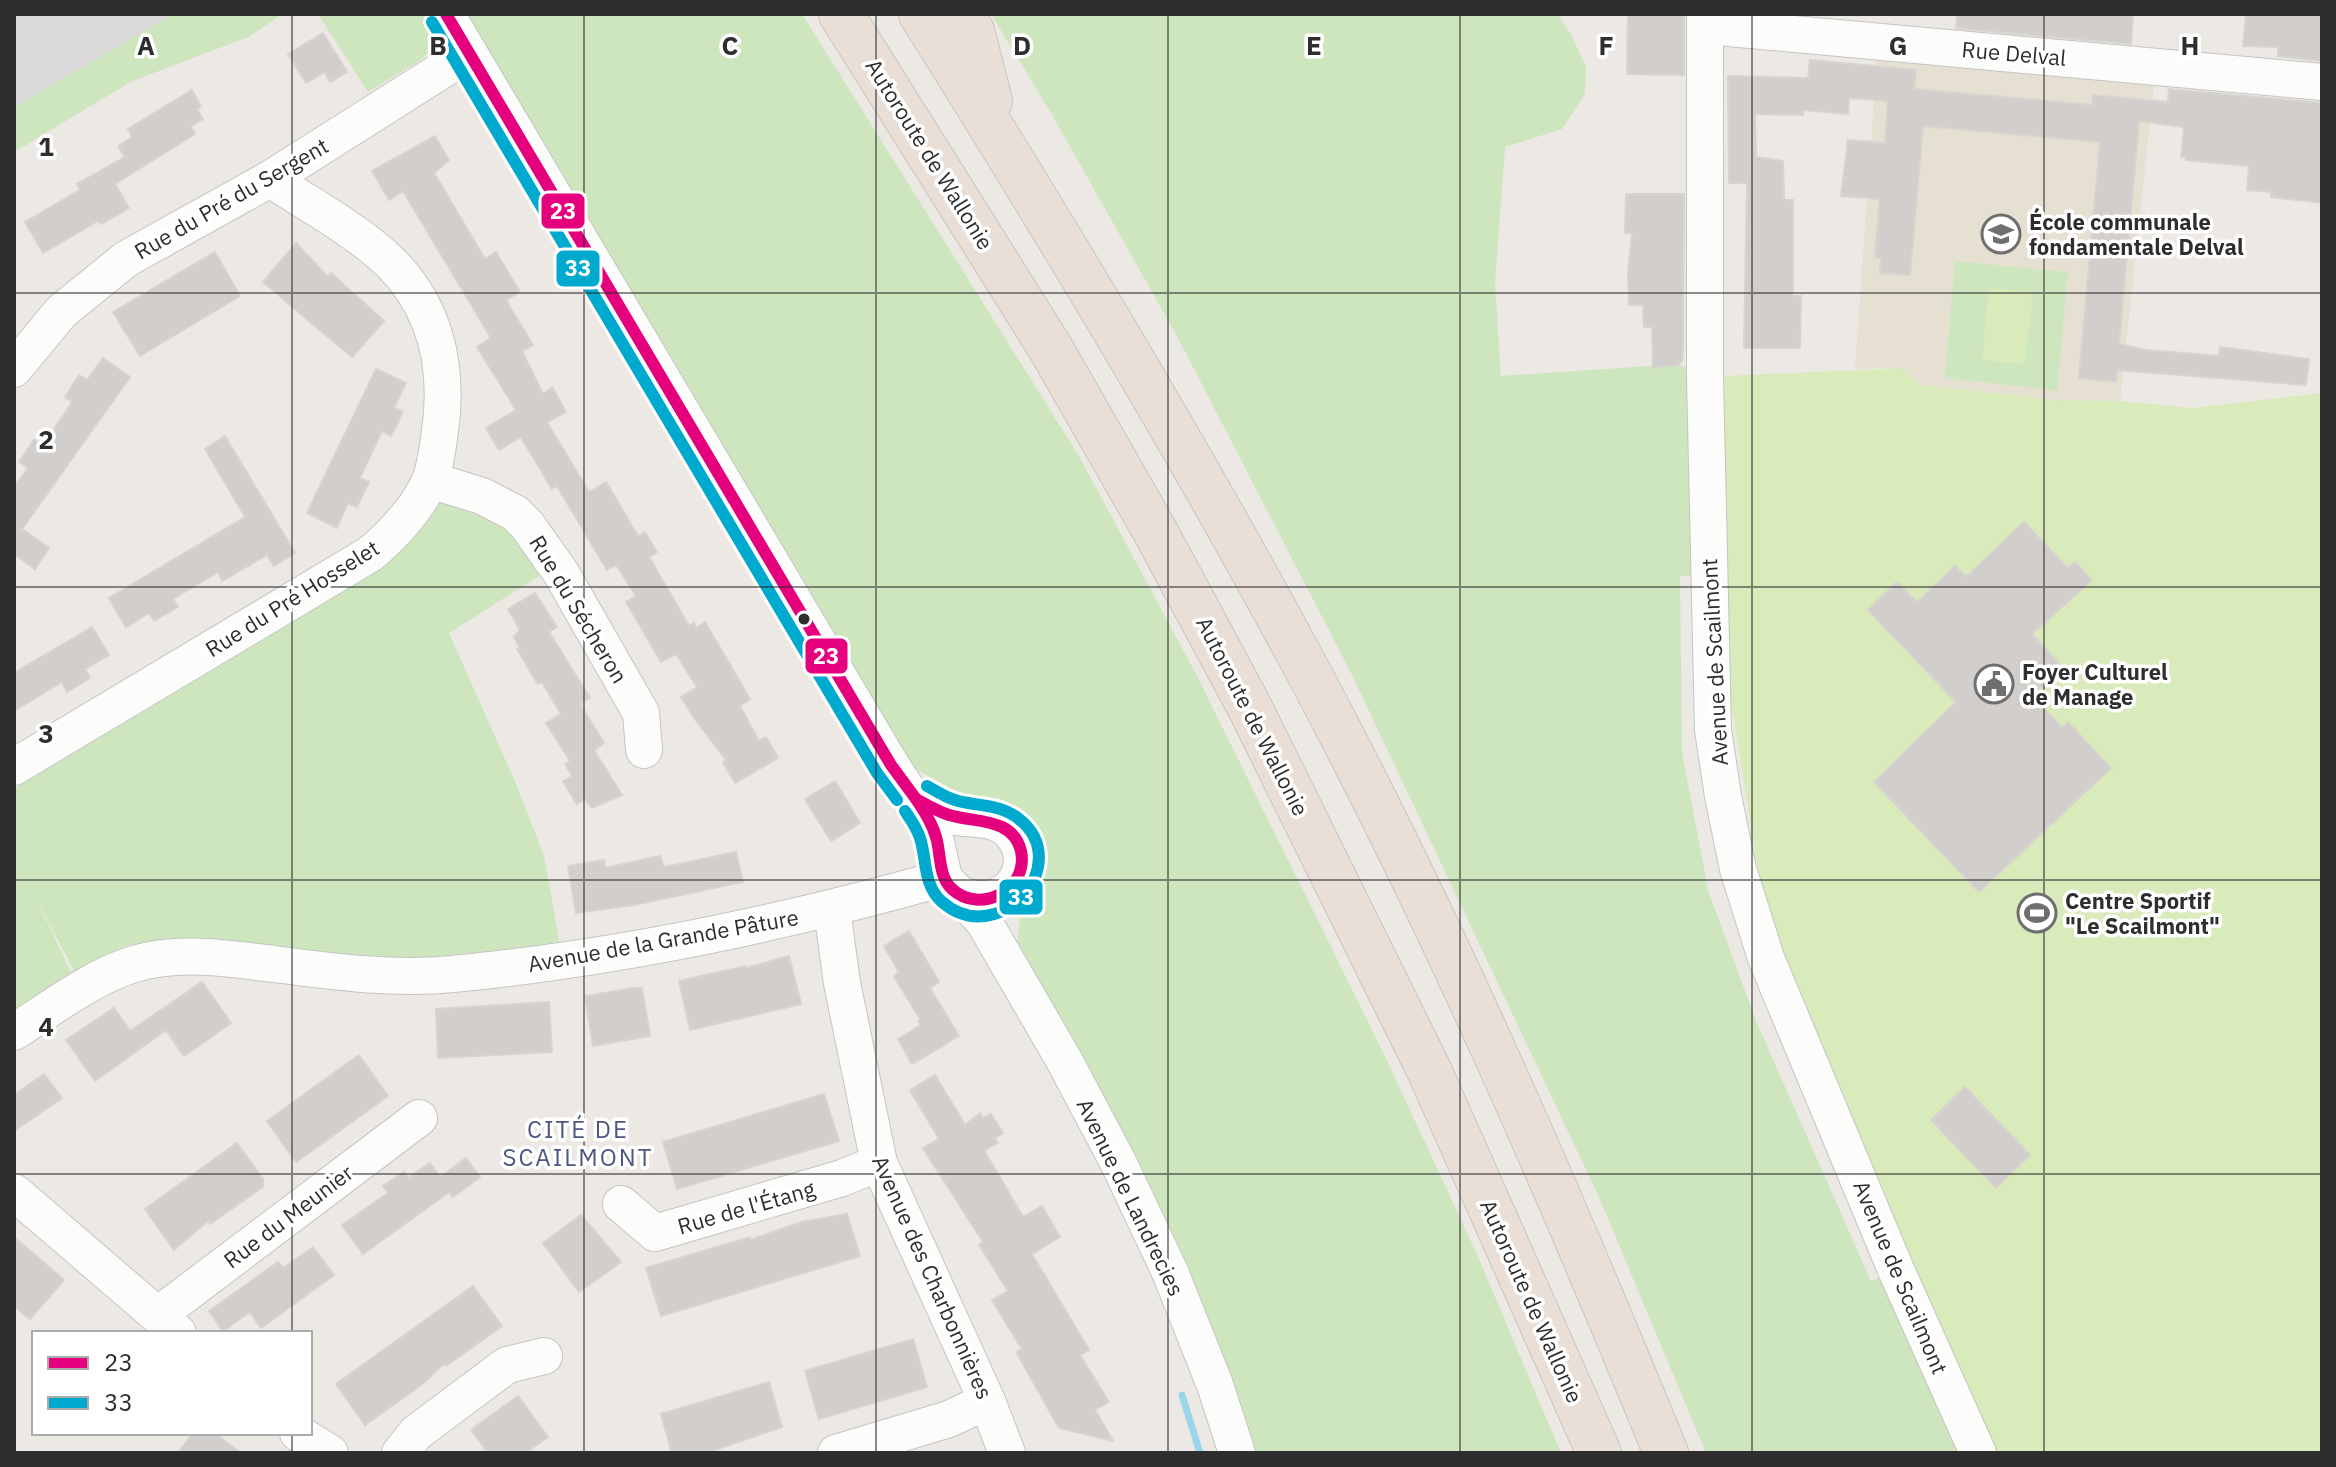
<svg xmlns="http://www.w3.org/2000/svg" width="2336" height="1467" font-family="'IBM Plex Sans',sans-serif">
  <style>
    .industrial { fill: #dcd9db }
    .education { fill: #e6e0d3 }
    .green { fill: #cee6be }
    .pitch { fill: #d9eabb }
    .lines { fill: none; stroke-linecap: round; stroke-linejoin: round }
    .stream { stroke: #99d6ec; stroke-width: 7 }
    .building { fill: #d1cecb; stroke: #d7d4d0; stroke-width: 2 }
    .minor-casing { stroke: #c5c4c5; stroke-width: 38 }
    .highway-casing { stroke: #c6c5c4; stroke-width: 46 }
    .minor { stroke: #fcfcfb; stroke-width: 36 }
    .highway { stroke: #eadfd6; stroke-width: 44 }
    .bus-1-casing { stroke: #fff; stroke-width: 18 }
    .bus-2-casing { stroke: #fff; stroke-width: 18 }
    .bus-1 { stroke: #e5007d; stroke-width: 12 }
    .bus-2 { stroke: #00a9ce; stroke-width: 12 }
    .grid { fill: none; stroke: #2e2e2e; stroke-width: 2; stroke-opacity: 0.55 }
    .bus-dot { fill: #2e2e2e; stroke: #fff; stroke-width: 3 }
    .labels { text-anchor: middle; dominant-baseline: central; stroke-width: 7; stroke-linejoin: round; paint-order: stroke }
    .street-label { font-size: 22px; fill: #2e2e2e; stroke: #fff }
    .poi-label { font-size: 22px; font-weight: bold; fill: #2e2e2e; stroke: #fff; text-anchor: start }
    .neighbourhood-label { font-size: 24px; letter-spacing: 2px; fill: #4d5680; stroke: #fff }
    .grid-label { font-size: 26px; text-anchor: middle; font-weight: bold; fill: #2e2e2e; stroke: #fff; stroke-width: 7; stroke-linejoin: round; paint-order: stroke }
    .line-badge { stroke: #fff; stroke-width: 3 }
    .badge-label { font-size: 22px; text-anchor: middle; font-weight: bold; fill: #fff }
  </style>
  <rect width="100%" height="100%" fill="#ece8e4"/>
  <!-- industrial -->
  <polygon class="industrial" points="14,14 282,14 248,37 132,81 14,152"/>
  <!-- education -->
  <polygon class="education" points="1878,41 2156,66 2120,401 2057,400 1921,385 1907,372 1886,368 1855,369"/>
  <!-- green -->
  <g class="green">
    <polygon points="174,14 282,14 248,37 132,81 14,152 14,107"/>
    <path d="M318,14H428C438,31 437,46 422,59L368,92Z"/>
    <path d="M463,14H802L1079,456L1195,672L1382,1050L1476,1252L1561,1453H1253L1017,947C1018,930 1020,915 1024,898C1028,886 1040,870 1040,857C1039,836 1026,818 1008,807C994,799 980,804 966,798L909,765Z"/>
    <polygon points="991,14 1557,14 1571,34 1586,67 1585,94 1562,129 1505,147 1495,284 1501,376 1678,364 1705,377 1710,576 1680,576 1682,752 1708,890 1756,1021 1871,1281 1896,1270 1978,1453 1706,1453 1598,1195 1351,673 1178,338 1051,113"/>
    <polygon points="1955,261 2068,272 2057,391 1948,378 1945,375"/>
    <polygon points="437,497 503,512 549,570 449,633 517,786 544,856 563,962 220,957 83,988 36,898 71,972 14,1010 14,792 34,766"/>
  </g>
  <!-- pitch -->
  <g class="pitch">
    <polygon points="1989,288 2033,292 2025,364 1982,360"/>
    <polygon points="1900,368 1921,385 2057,400 2120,401 2192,408 2322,393 2322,1453 1978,1453 1738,869 1757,864 1733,713 1712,709 1705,377"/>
  </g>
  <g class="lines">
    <!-- stream -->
    <polyline class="stream" points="1182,1395 1200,1453"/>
  </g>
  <!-- building -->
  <g class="building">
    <polygon points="1628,14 1684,14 1684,75 1627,74"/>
    <polygon points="1957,14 2133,14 2131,44 1956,28"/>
    <polygon points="2246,14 2322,14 2322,61 2278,56 2278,47 2243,46"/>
    <polygon points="323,33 347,72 330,82 325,72 306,83 288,54"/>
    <polygon points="1810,60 1916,70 1914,89 2092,105 2093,95 2168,102 2169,89 2322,103 2322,203 2271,197 2271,192 2247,190 2249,166 2186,160 2187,157 2181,157 2184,127 2139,121 2119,344 2147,350 2219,356 2220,347 2309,359 2306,385 2117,370 2116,382 2079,378 2100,142 1923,126 1910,275 1880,273 1881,258 1875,257 1880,199 1841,196 1848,140 1885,143 1888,101 1849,98 1848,114 1803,110 1803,115 1755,114 1756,157 1783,161 1784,200 1793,200 1793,296 1801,296 1800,348 1744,348 1747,183 1729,183 1728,76 1808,78"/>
    <polygon points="192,90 201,106 197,109 203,119 191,126 195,134 115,184 129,208 101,224 98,221 43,253 25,222 80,190 77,184 125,157 118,146 132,137 128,129"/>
    <polygon points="435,136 449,160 434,173 485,259 496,252 520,292 506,300 533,345 522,351 543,394 552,387 566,412 547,422 589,492 606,482 638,536 645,532 657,552 649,557 689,626 694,623 696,628 705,622 750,699 740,706 759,741 766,737 778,758 735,783 723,762 726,760 697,722 681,697 697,687 676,654 661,662 626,602 636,596 616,565 607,570 557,486 552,489 521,437 499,450 486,428 516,410 477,347 491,338 403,191 389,200 372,171"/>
    <polygon points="1626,194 1684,194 1683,348 1682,360 1678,365 1653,368 1652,327 1644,327 1643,305 1629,305 1628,273 1632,233 1625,233"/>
    <polygon points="296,243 328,277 331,273 384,321 352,357 263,282"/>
    <polygon points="215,252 240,296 140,356 113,312"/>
    <polygon points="103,358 130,377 22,529 49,548 35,569 14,554 14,487 28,468 19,462 34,440 43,446 72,402 65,397 79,375 87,380"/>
    <polygon points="376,369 406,383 394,407 403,412 391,436 382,431 360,478 369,482 357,507 348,503 337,528 307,513"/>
    <polygon points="225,436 295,553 274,566 267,555 222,581 218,572 173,599 178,607 154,621 149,613 126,627 109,598 245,517 205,449"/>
    <polygon points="2024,522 2068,568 2075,562 2092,580 2032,634 2063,668 2032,697 2062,727 2068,722 2111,768 1979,892 1874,782 1956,702 1868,610 1897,582 1917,602 1955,566 1966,577"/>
    <polygon points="535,593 557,627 549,632 590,698 580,704 604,743 594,750 622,795 592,808 585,799 577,804 563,781 572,776 565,764 570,761 546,723 561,714 542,682 538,684 517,649 520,648 514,637 520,630 508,609"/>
    <polygon points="92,627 109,655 85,669 90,678 67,692 62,682 14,711 14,673"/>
    <polygon points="835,781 860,823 831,841 805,799"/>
    <polygon points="736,852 743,882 634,905 576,913 568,866 604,860 605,868 660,856 664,867"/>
    <polygon points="909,931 939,982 930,988 959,1036 912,1064 898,1039 921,1025 918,1021 920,1019 894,976 899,972 884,946"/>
    <polygon points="789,956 801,1004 690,1030 679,981 746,966 746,968"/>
    <polygon points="202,982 231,1023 184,1056 166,1030 95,1081 66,1040 114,1008 130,1031"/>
    <polygon points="634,988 642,988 650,1036 593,1046 585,996"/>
    <polygon points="549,1002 552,1052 438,1058 436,1009"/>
    <polygon points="359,1055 388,1096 296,1162 267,1121"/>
    <polygon points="44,1074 62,1098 14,1131 14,1095"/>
    <polygon points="935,1075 965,1125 980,1113 983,1118 991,1114 1003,1133 995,1138 998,1143 984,1150 1023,1217 1042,1206 1060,1237 1032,1254 1089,1350 1080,1355 1109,1402 1095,1410 1113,1441 1059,1428 1016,1352 1022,1349 992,1300 1008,1291 979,1245 983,1242 923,1148 939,1139 910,1090"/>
    <polygon points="1965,1087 2030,1155 1996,1188 1931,1120"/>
    <polygon points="824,1094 839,1141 677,1189 663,1142"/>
    <polygon points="237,1143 263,1179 263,1187 210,1224 208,1221 174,1250 145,1209"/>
    <polygon points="466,1158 480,1177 453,1197 449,1192 363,1254 342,1225 388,1193 383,1186 404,1172 408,1178 430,1163 440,1177"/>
    <polygon points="847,1214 860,1256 661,1316 646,1268 750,1237 750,1240 802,1222"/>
    <polygon points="581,1215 621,1262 579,1292 543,1243"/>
    <polygon points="14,1237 64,1280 30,1319 14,1306"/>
    <polygon points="313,1247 334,1275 261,1328 250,1312 223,1331 209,1311 278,1262 283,1268"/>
    <polygon points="473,1286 502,1326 446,1366 444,1364 420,1386 365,1425 336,1384"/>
    <polygon points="913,1339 927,1387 819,1419 805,1371"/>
    <polygon points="769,1382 782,1427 706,1453 672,1453 661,1414"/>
    <polygon points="518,1396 548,1437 525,1453 488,1453 471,1430"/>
    <polygon points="193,1433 214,1433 241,1453 178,1453"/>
  </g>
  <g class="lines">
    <defs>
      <g id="minor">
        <polyline points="446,14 891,765 933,829 944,878 984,922 1064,1060 1118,1162 1170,1272 1215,1385 1237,1453"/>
        <polyline points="1705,14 1705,377 1713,730 1723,796 1738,869 1766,958 1896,1270 1978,1453"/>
        <polyline points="1706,26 2322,82"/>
        <polyline points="14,369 61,312 126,259 270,179 469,53"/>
        <polyline points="430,480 482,496 515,513 527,525 561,573 641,713 644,750"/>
        <path d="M14,767L370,554C393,535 420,506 431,478C436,463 438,446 440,431C449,368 436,308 390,262C355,229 310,205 270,179"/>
        <path d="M913,797C926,804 938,812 952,816C972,821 994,815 1010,832C1045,869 996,924 950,887"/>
        <polyline points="832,910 842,983 879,1163 987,1401 1007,1453"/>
        <path d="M14,1032C52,1008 90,978 134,964C178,951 222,958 266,963C328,971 390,980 453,974C619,958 784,923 944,878"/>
        <polyline points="14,1192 178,1333"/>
        <polyline points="621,1204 655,1233 842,1178 879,1163"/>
        <polyline points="158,1315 419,1118"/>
        <polyline points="298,1433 330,1453"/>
        <polyline points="400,1453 416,1433 507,1365 544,1356"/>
        <polyline points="836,1453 949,1419 987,1401"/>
      </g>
      <g id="highway">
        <polyline points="841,14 1051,349 1155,531 1249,706 1429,1070 1599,1453"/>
        <path d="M921,14C1057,231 1189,449 1310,675C1444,926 1558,1189 1666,1453"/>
        <polyline points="961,14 972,31 990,101"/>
      </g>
    </defs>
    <!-- minor casing -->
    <use href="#minor" class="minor-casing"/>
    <!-- highway casing -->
    <use href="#highway" class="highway-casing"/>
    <!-- minor -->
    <use href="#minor" class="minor"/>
    <!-- highway -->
    <use href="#highway" class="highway"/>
    <defs>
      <g id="bus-1">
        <polyline points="446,14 891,765 916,799"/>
        <path d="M916,799C927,805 937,811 949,815C975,823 1013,817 1021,851C1029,890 980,915 952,889C938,876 941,853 936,837C932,823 924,811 916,799Z"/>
      </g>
      <g id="bus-2">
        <polyline points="432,22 877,773 897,800"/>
        <path d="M905,811C911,820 917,828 920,838C927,860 923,884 941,901C998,952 1076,864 1019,819C1000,803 977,807 955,800C945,797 936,791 927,786"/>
      </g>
    </defs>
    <!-- bus-1 casing -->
    <use href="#bus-1" class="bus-1-casing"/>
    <!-- bus-2 casing -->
    <use href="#bus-2" class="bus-2-casing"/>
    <!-- bus-1 -->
    <use href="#bus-1" class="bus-1"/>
    <!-- bus-2 -->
    <use href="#bus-2" class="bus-2"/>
  </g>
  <!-- grid -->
  <path class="grid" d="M292,14V1333M584,14V1453M876,14V1453M1168,14V1453M1460,14V1453M1752,14V1453M2044,14V1453M14,293H2322M14,587H2322M14,880H2322M14,1174H2322M292,1433V1453"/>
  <!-- icons -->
  <defs>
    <symbol id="school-ring" viewBox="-11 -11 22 22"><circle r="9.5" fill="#fff" stroke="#706f6e" stroke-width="1.5"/><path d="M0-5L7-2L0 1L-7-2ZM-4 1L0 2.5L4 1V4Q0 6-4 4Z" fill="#706f6e"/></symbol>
    <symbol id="civic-ring" viewBox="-11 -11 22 22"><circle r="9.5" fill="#fff" stroke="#706f6e" stroke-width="1.5"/><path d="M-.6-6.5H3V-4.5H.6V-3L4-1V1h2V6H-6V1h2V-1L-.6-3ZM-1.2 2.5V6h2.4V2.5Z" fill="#706f6e"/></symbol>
    <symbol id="stadium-ring" viewBox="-11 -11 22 22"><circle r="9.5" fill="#fff" stroke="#706f6e" stroke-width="1.5"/><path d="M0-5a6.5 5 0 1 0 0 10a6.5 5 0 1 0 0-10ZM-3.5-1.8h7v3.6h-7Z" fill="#706f6e"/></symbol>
  </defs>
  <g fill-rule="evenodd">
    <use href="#school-ring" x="1979" y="212" width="44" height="44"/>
    <use href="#civic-ring" x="1972" y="662" width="44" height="44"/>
    <use href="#stadium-ring" x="2015" y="891" width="44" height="44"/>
  </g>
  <!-- markers -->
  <circle class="bus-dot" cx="804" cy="619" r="7"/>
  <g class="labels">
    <!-- street labels -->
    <g class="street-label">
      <text transform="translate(2014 53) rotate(5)">Rue Delval</text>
      <text transform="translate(930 154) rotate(58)">Autoroute de Wallonie</text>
      <text transform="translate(231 198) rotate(-30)">Rue du Pré du Sergent</text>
      <text transform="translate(292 598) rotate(-32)">Rue du Pré Hosselet</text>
      <text transform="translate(579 609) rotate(59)">Rue du Sécheron</text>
      <text transform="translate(1714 662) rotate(-93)">Avenue de Scailmont</text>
      <text transform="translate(1253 716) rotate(63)">Autoroute de Wallonie</text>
      <text transform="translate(663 940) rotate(-10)">Avenue de la Grande Pâture</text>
      <text transform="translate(1131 1197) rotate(64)">Avenue de Landrecies</text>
      <text transform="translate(746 1207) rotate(-16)">Rue de l'Étang</text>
      <text transform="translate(288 1216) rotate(-37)">Rue du Meunier</text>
      <text transform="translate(933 1277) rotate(66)">Avenue des Charbonnières</text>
      <text transform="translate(1901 1277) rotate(67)">Avenue de Scailmont</text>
      <text transform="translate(1532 1301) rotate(66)">Autoroute de Wallonie</text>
    </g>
    <!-- poi labels -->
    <g class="poi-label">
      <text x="2029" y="221">École communale<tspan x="2029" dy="25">fondamentale Delval</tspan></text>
      <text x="2022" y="671">Foyer Culturel<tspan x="2022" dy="25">de Manage</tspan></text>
      <text x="2065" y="900">Centre Sportif<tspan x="2065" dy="25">"Le Scailmont"</tspan></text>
    </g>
    <!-- neighbourhood labels -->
    <g class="neighbourhood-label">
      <text x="578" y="1129">CITÉ DE<tspan x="578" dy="28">SCAILMONT</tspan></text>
    </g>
  </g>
  <g class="grid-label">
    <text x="146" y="55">A</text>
    <text x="438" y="55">B</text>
    <text x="730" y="55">C</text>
    <text x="1022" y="55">D</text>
    <text x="1314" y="55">E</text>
    <text x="1606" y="55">F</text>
    <text x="1898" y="55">G</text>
    <text x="2190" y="55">H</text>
    <text x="46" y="156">1</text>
    <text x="46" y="449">2</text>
    <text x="46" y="743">3</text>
    <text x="46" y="1036">4</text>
  </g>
  <g class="line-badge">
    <rect x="540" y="192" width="46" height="38" rx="8" fill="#e5007d"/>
    <rect x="555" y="249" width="46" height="39" rx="8" fill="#00a9ce"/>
    <rect x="804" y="637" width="45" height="38" rx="8" fill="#e5007d"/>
    <rect x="998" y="878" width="46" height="38" rx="8" fill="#00a9ce"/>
  </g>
  <g class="badge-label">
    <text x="563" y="219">23</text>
    <text x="578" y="276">33</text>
    <text x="826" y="664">23</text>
    <text x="1021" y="905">33</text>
  </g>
  <!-- border -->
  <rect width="2336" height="1467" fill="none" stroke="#2e2e2e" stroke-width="32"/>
  <!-- legend -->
  <rect x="32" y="1331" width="280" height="104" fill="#ffffff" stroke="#ababab" stroke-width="2"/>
  <rect x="48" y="1357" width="40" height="12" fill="#e5007d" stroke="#ababab" stroke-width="2"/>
  <text x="104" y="1371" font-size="24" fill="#2e2e2e">23</text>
  <rect x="48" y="1397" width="40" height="12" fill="#00a9ce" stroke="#ababab" stroke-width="2"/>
  <text x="104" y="1411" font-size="24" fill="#2e2e2e">33</text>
</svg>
